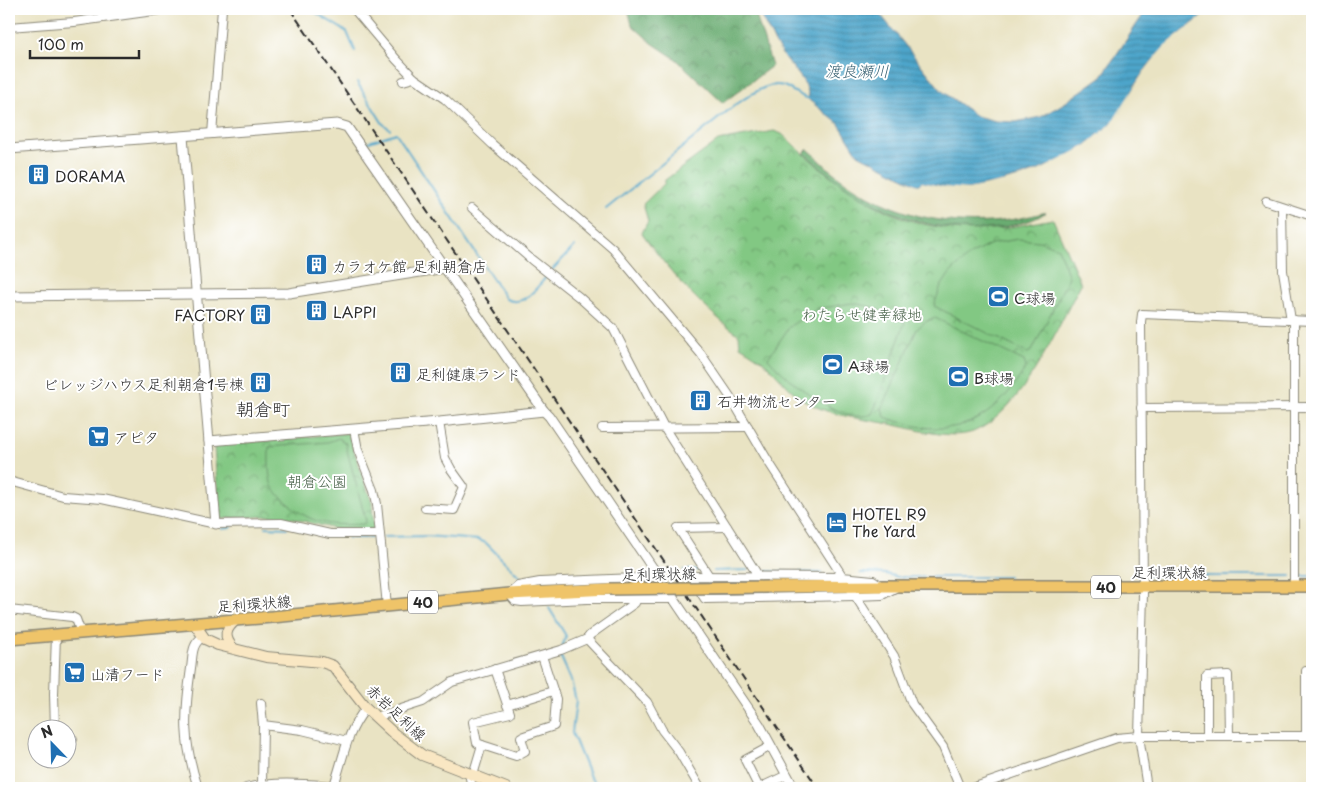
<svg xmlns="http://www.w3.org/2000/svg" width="1321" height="797" font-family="'Playpen Sans','Klee One',sans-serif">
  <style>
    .forest { fill: url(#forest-crowns); stroke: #4a6c4e }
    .park { fill: url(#park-crowns); stroke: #567a57 }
    .pitch { fill: #82c883; stroke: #567a57 }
    .water { fill: url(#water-rules); stroke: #3c687a }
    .pier { fill: #e9e3c3 }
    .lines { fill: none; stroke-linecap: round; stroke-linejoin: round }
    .stream { stroke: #4da5ca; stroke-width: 2 }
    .minor-casing { stroke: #8a8777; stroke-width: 10 }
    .tertiary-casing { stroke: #8a8777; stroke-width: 11 }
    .secondary-casing { stroke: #8a8777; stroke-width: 12 }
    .primary-casing { stroke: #8a8777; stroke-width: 14 }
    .minor { stroke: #fff; stroke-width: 8 }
    .tertiary { stroke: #fff; stroke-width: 9 }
    .secondary { stroke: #f9e7c3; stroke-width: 10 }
    .primary { stroke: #efc469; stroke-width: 11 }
    .rail { stroke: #2b2b2b; stroke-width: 2; stroke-dasharray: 8 4; stroke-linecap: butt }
    .primary-bridge-casing { stroke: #8a8777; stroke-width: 14; stroke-linecap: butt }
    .primary-bridge { stroke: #efc469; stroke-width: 11 }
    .labels { text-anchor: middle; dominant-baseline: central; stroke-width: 4; stroke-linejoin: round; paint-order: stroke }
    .shield { fill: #fff; stroke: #6b6b6b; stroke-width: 1 }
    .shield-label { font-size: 14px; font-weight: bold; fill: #2b2b2b }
    .poi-label { font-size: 15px; fill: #2b2b2b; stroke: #fff; text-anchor: start }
    .park-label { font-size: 15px; fill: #49624a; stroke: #fff }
    .street-label { font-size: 15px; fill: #2b2b2b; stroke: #fff }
    .water-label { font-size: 16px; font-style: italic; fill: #3a6273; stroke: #fff }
    .quarter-label { font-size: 18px; fill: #2b2b2b; stroke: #fff }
  </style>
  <defs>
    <pattern id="forest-crowns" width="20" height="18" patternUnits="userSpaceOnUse" patternTransform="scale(1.25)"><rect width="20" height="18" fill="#69ac71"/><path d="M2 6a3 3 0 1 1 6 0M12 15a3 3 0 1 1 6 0" fill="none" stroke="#578c5d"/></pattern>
    <pattern id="park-crowns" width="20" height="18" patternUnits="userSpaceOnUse" patternTransform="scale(1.25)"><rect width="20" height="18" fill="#82c883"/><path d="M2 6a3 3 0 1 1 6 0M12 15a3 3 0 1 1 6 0" fill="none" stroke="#6ba36b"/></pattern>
    <pattern id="water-rules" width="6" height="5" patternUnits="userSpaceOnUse" patternTransform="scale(1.25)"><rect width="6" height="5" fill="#4da5ca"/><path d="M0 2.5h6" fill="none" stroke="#4087a4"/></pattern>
  </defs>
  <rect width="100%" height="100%" fill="#fff"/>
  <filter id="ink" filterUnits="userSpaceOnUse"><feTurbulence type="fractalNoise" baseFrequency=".02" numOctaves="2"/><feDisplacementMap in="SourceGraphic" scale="10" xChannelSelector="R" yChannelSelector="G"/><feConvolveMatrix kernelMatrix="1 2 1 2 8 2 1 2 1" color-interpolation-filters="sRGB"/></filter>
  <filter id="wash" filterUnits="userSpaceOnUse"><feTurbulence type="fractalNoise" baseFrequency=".0096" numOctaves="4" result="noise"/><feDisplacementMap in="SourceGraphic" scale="20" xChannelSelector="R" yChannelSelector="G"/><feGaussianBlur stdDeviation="1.12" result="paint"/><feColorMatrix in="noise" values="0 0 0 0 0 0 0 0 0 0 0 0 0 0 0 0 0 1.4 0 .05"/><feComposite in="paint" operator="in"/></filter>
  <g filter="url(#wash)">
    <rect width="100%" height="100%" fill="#e9e3c3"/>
    <!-- forest -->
    <g class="forest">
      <polygon points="628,9 754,9 772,66 723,103 676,59 652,43 632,25"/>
      <path d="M808,149C818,158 828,169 839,177C900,223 973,233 1046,212C1035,221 1018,224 1004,227C955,236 903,221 861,197C840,185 822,169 804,153Z"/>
    </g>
    <!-- park -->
    <g class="park">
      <path d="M774,131L782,134C844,192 903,237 993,229C1013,228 1034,222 1053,219L1081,284C1057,328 1022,413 973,432C950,440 914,429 890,424C864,419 829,416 807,402C791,393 781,378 768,366C760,358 750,352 740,346L739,335C700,306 669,272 642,233L648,221L643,204L664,184L665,180L718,141Z"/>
      <polygon points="348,433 372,503 374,529 373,530 340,530 291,518 268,516 220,519 214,448 218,445"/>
    </g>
    <!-- pitch -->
    <g class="pitch">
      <polygon points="1018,239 1039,241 1058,248 1069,277 1032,351 1027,353 934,306 940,288 950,273 970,255 991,244"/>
      <path d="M852,303L873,307L905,322L876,405L872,414C843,427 786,379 768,358L790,326L817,309Z"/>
      <path d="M935,318L1024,361L1026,367C991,427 949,441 885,417L882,409L917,329L925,322Z"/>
      <path d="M339,438L345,443L366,521L364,524C332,526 312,525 288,503C282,498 276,493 272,486C268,475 269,458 269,447L328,442Z"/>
    </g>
    <!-- water -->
    <path class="water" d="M756,9H876L942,91L976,116L996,121L1015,122L1041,117L1066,102L1102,76L1147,9H1212C1187,28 1161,47 1143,73C1131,89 1124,111 1110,125C1078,156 1037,174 993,184C985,185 976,188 967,189C952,189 937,186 922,182L918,185L858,154L839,124L809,100C808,80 794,71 784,57C773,42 766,24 756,9Z"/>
    <!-- pier -->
    <polygon class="pier" points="1212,9 1214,9 1213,11 1168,47 1159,56 1145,74 1112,126 1086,148 1038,174 1017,181 968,191 944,190 923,185 917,188 874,165 918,185 922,182 945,187 968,189 1016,179 1037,172 1085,146 1111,124 1143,73 1157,55 1166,45"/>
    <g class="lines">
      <!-- stream -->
      <g class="stream">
        <polyline points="310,9 347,32 355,51"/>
        <polyline points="357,82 383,124 390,129"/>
        <path d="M366,143L396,133L506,299C525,308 536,288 547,276"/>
        <path d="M606,209L735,105C749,96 770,79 786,87C794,91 802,98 811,99"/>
        <polyline points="550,272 575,246"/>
        <polyline points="266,527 287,528"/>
        <polyline points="222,529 232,527"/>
        <polyline points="383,537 426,536 479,540 486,543 521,578"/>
        <polyline points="348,538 371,538"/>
        <polyline points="684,570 702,570"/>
        <polyline points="714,571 748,570"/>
        <polyline points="759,571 821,573"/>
        <polyline points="860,573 886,574 898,577 1008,577"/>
        <polyline points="1146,576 1291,576"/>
        <polyline points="1297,576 1312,576"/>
        <polyline points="549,608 566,636 562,647"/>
        <polyline points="561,652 560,655 571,680 576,701 572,733 590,777 598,788"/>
      </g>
    </g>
  </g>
  <g filter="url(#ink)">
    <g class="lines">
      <defs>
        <g id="minor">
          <polyline points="354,9 396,59 414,78 445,99 492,144 613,249 701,354 731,398 768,461 894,656 912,704 943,747 960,788"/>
          <polyline points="9,27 74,22 168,9"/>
          <polyline points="403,81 414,78"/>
          <polyline points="212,134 222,9"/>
          <polyline points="1266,201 1312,216"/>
          <polyline points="1282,207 1283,271 1291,320"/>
          <polyline points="472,208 532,260 579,297 613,328 665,429 759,577"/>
          <polyline points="1294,320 1294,586"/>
          <polyline points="1141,408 1312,407"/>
          <polyline points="602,428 748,427"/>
          <polyline points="354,429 358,450 374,490 377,504 387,606"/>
          <polyline points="9,481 63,496 102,499 216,524 281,523 330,534 379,534"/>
          <polyline points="425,508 454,510 464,487 451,469 445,458 439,422"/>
          <polyline points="678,528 709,576"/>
          <polyline points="678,528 727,527"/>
          <polyline points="659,577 540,582 518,586 509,594 515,601 522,602 587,599 673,599"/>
          <polyline points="880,585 873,580 842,577 690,576 705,599 855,596 882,595 897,587"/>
          <polyline points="9,610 72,617 76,619 81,633"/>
          <polyline points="587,639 647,702 662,730 679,752 700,788"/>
          <polyline points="261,703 263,725 302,730 347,741"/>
          <polyline points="507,705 553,691"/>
          <polyline points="376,717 423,702 452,682 561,650 587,639 590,635 635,603 637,598"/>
          <polyline points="55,730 54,694 56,635"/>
          <polyline points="1207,735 1207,676 1228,675 1229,735"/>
          <polyline points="1306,736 1306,671"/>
          <polyline points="68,739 73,739"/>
          <polyline points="482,745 516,756 525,751 521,737 554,726 556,699 542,656"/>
          <polyline points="771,746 745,760 759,788 787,775"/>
          <polyline points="262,785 263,725"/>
          <path d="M198,788C183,741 184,716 191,668C193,656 191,644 203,637"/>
          <path d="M246,788C275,781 305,784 334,786L341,788"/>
          <path d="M333,788C344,758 345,734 366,708"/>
          <polyline points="472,788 470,778 473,775 482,745 477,743 473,722 510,713 495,669"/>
          <polyline points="972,788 1117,738 1139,736 1312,736"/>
          <polyline points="1147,788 1139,736 1143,594 1141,322 1142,314 1312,321"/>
        </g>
        <g id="tertiary">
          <polyline points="183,137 216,524"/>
          <polyline points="9,149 337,124 347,127 544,411 549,416 759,724 794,788"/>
          <polyline points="9,296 289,293 445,268"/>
          <polyline points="209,441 439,422 544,411"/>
        </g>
        <g id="secondary">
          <polyline points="194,623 205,639 218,645 266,657 322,662 333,666 366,708 393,733 422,755 506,788"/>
          <path d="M233,648C223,637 225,629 236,620"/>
        </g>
        <g id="primary">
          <polyline points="767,587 881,586 1312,586"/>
          <polyline points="9,639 272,617 509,594 609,589"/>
        </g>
      </defs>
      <!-- minor casing -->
      <use href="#minor" class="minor-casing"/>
      <!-- tertiary casing -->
      <use href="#tertiary" class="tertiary-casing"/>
      <!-- secondary casing -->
      <use href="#secondary" class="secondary-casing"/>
      <!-- primary casing -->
      <use href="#primary" class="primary-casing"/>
      <!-- minor -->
      <use href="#minor" class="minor"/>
      <!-- tertiary -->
      <use href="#tertiary" class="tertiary"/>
      <!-- secondary -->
      <use href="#secondary" class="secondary"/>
      <!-- primary -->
      <use href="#primary" class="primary"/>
      <!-- rail -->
      <polyline class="rail" points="290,9 818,788"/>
      <defs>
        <polyline id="primary-bridge" points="609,589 767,587"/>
      </defs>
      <!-- primary-bridge casing -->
      <use href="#primary-bridge" class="primary-bridge-casing"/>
      <!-- primary-bridge -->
      <use href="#primary-bridge" class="primary-bridge"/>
    </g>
  </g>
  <!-- icons -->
  <defs>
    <symbol id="building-square" viewBox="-11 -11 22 22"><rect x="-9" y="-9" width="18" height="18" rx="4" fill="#1f6fb2" stroke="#fff"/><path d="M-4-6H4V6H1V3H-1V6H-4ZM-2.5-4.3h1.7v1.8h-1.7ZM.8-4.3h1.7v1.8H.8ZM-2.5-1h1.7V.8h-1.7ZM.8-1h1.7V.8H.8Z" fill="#fff"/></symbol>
    <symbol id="stadium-square" viewBox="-11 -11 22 22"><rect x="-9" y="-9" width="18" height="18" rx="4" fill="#1f6fb2" stroke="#fff"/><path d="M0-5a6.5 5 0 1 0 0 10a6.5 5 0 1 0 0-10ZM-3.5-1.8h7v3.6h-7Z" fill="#fff"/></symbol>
    <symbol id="supermarket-square" viewBox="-11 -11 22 22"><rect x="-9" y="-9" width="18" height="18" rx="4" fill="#1f6fb2" stroke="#fff"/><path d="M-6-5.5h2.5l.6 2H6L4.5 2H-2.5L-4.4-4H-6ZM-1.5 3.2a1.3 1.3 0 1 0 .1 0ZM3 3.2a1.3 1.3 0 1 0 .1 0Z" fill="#fff"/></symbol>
    <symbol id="hotel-square" viewBox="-11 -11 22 22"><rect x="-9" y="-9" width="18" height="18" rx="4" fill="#1f6fb2" stroke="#fff"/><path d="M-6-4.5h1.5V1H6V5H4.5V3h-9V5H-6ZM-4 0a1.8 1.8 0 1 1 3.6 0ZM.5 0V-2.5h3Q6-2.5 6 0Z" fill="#fff"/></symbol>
  </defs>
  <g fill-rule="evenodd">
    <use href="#building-square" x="26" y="162" width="25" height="25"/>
    <use href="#building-square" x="304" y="252" width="25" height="25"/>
    <use href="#stadium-square" x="986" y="284" width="25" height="25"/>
    <use href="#building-square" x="304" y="298" width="25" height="25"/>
    <use href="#building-square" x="248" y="302" width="25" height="25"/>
    <use href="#stadium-square" x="820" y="352" width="25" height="25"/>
    <use href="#building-square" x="388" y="360" width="25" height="25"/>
    <use href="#stadium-square" x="946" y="364" width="25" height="25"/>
    <use href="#building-square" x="248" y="370" width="25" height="25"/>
    <use href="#building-square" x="688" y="388" width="25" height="25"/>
    <use href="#supermarket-square" x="86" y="424" width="25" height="25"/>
    <use href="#hotel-square" x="824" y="510" width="25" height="25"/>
    <use href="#supermarket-square" x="62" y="660" width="25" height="25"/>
  </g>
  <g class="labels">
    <!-- shield labels -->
    <g class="shield">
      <rect x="1091" y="575.5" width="30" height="23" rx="4"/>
      <rect x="408" y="590.5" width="30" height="23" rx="4"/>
    </g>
    <g class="shield-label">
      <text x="1106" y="587">40</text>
      <text x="423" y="602">40</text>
    </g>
    <!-- poi labels -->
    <g class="poi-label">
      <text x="55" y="175">DORAMA</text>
      <text x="332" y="265">カラオケ館 足利朝倉店</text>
      <text x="1014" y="297">C球場</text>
      <text x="333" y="311">LAPPI</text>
      <text x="245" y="314" text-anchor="end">FACTORY</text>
      <text x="848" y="365">A球場</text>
      <text x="416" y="373">足利健康ランド</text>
      <text x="974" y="377">B球場</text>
      <text x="244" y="383" text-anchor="end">ビレッジハウス足利朝倉1号棟</text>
      <text x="717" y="400">石井物流センター</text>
      <text x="114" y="436">アピタ</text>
      <text x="852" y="513">HOTEL R9<tspan x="852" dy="17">The Yard</tspan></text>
      <text x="90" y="673">山清フード</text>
    </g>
    <!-- park labels -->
    <g class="park-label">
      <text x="862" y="313">わたらせ健幸緑地</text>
      <text x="317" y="480">朝倉公園</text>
    </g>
    <!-- street labels -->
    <g class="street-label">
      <text x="1169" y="571">足利環状線</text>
      <text transform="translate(659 573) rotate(-1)">足利環状線</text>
      <text transform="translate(254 603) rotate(-5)">足利環状線</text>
      <text transform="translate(397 712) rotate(43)">赤岩足利線</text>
    </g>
    <!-- water labels -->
    <g class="water-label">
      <text x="857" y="70">渡良瀬川</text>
    </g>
    <!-- quarter labels -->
    <g class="quarter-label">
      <text x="263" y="408">朝倉町</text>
    </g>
  </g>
  <!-- margin -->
  <rect width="1321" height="797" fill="none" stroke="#fff" stroke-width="30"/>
  <!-- north arrow -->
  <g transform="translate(52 744) rotate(337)"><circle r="24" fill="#ffffff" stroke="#aaaaaa"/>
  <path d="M0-4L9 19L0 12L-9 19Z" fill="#1f6fb2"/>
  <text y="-8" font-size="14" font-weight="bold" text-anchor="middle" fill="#2b2b2b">N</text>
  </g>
  <!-- scale -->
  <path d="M30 50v8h109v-8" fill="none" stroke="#2b2b2b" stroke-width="2.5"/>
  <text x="38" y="50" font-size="15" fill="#2b2b2b" stroke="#ffffff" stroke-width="4" paint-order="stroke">100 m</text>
</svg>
